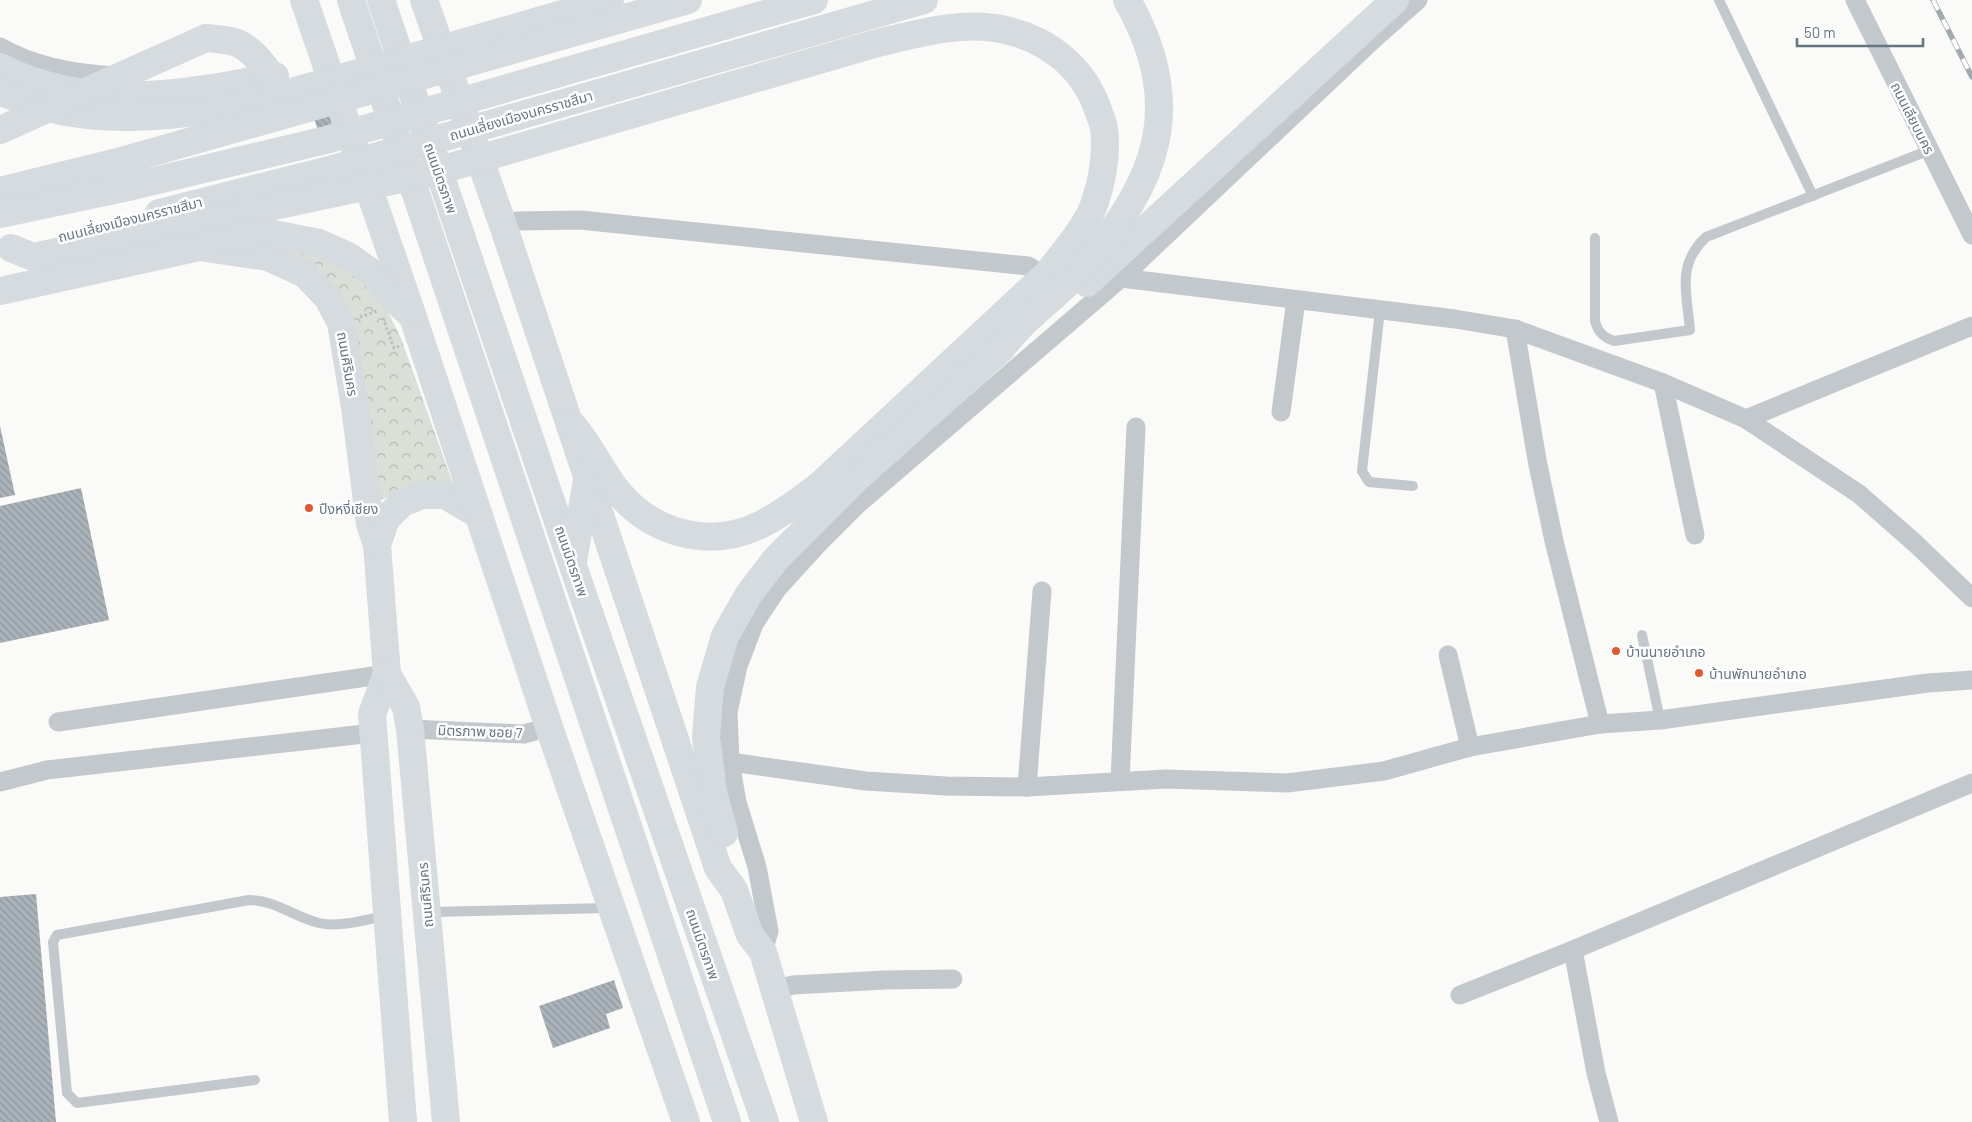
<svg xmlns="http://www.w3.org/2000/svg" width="1972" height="1122" font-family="Barlow,'Noto Sans Thai',sans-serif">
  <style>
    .park { fill: url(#park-crowns) }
    .building { fill: url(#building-back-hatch) }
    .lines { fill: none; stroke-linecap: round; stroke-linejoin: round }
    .path { stroke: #bbbfc2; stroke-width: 3; stroke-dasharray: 2.5 2.5; stroke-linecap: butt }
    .lane { stroke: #c3c8cc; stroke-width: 10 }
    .street { stroke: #c3c8cc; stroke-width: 19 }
    .secondary { stroke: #d6dbdf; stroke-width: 28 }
    .highway { stroke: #d6dbdf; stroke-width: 28 }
    .rail-casing { stroke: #a2aab0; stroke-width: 5.5 }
    .rail { stroke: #fff; stroke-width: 4; stroke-dasharray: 11; stroke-linecap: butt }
    .poi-dot { fill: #e4572e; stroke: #fff; stroke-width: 2 }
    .labels { text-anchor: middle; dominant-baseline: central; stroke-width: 5; stroke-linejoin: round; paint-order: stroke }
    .street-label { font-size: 14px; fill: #657683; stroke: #fff }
    .poi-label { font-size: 14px; fill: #657683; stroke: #fff; text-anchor: start }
  </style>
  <defs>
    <pattern id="park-crowns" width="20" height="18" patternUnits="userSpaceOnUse" patternTransform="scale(1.25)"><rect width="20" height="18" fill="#dadfd7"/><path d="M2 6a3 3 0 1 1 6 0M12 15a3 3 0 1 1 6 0" fill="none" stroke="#b4b9b4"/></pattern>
    <pattern id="building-back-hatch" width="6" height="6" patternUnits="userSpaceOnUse" patternTransform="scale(1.25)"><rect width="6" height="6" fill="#aab3b9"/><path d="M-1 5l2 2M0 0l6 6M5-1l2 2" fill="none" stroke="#8e969c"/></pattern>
  </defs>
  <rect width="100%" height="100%" fill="#fafaf8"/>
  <!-- park -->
  <polygon class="park" points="273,246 298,247 344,266 381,298 401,338 454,487 389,497 379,500 348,321"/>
  <!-- building -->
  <g class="building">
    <polygon points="329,111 334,130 319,134 313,115"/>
    <polygon points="0,426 15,495 0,498"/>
    <polygon points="81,488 109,620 0,643 0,506"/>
    <polygon points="36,894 56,1122 0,1122 0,897"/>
    <polygon points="614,980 623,1008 606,1014 610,1028 553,1048 539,1006"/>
  </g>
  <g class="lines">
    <!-- path -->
    <g class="path">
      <polyline points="360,317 377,311"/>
      <polyline points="383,318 394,348 400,346"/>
    </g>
    <!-- lane -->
    <g class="lane">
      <polyline points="1719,0 1813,196"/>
      <path d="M1595,238V321C1598,332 1603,337 1614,341L1690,330C1687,294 1676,265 1706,237L1930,150"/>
      <polyline points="1380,310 1362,471 1369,482 1413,486"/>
      <polyline points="1642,635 1660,720"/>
      <polyline points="429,912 609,908"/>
      <path d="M255,1080L77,1103L67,1093L53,942L57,935L249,900C275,900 294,917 319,923C340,928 366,919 386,916"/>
    </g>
    <!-- street -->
    <g class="street">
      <polyline points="1855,0 1972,235"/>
      <path d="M0,47C35,67 76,74 116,76"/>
      <polyline points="503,225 517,221 580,220 1028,266 1033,269"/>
      <polyline points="1112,280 1121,278 1455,319 1515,329 1663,383 1746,419 1859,494 1916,544 1972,598"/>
      <polyline points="1515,329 1537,460 1554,541 1600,724"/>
      <polyline points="1663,383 1695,535"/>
      <polyline points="1281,412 1296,300"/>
      <polyline points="1746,419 1972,326"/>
      <polyline points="1448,655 1470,747"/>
      <polyline points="58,722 387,674"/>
      <polyline points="410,729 524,734 549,727"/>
      <polyline points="730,762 866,781 946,786 1027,787 1166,779 1287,783 1384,771 1470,747 1600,724 1660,720 1928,683 1972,680"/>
      <polyline points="1120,781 1136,427"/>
      <polyline points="0,782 47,770 373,733"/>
      <polyline points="1027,787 1042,591"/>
      <polyline points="763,952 769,931 757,867 737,802 730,762 728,712 738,666 754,624 777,589 817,545 857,505 1121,278 1376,37 1418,0"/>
      <polyline points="774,990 793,985 885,980 953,979"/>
      <polyline points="1460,995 1573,950"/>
      <polyline points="1609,1122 1596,1073 1573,950 1972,783"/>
    </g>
    <!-- secondary -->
    <g class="secondary">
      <polyline points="199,247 268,257 305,274 328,298 341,323 355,407 370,524 377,545 387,674 372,714 403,1122"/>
      <polyline points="377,545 386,519 402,503 422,495 445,495 479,515"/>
      <polyline points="387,674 406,707 410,729 446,1122"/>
    </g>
    <!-- highway -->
    <g class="highway">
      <polyline points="304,0 413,317 549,727 686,1122"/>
      <polyline points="351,0 727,1122"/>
      <polyline points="381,0 572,563 765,1122"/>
      <polyline points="424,0 503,225 718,868 734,890 750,935 763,952 814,1122"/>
      <path d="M0,67C86,112 185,95 275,76"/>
      <path d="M0,92C15,97 31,104 47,108C161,136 286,94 395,62C467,42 538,21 610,0"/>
      <path d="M0,130L206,38C214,39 225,39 234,42C254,48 270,73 279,91"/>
      <polyline points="0,191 125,160 688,0"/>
      <polyline points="159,213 333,169 924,0"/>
      <polyline points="0,214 133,186 326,140 814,0"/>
      <path d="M11,248L33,257L434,172L874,44C916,34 962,20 1005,30C1048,39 1084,68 1098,110C1100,116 1103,122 1104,128C1107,153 1103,178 1095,202C1088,225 1061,256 1047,274L820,485C801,500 782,514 760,525C709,550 649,533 615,488C599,466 588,442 570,422"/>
      <polyline points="1087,283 1395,0"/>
      <polyline points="0,291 199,247 259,231 319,243 348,256 372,273 392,297 408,312"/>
      <polyline points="573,561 587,481"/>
      <path d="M724,833L713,792L706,737L710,687L725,636L749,594L775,560L857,478L1002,348C1024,317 1057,297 1082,268C1158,183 1187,105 1127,0"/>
    </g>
    <defs>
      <polyline id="rail" points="1933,0 1972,77"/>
    </defs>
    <!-- rail casing -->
    <use href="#rail" class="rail-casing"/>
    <!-- rail -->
    <use href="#rail" class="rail"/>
  </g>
  <!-- markers -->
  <g class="poi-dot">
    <circle cx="309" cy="508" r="5"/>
    <circle cx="1616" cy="651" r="5"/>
    <circle cx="1699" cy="673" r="5"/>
  </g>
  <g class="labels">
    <!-- street labels -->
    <g class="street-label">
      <text transform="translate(521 115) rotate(-16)">ถนนเลี่ยงเมืองนครราชสีมา</text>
      <text transform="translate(1913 118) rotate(63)">ถนนเลียบนคร</text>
      <text transform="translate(441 178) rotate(71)">ถนนมิตรภาพ</text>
      <text transform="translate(130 219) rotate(-14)">ถนนเลี่ยงเมืองนครราชสีมา</text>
      <text transform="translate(348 364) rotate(80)">ถนนศิรินคร</text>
      <text transform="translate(572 561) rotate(71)">ถนนมิตรภาพ</text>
      <text transform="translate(480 731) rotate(2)">มิตรภาพ ซอย 7</text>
      <text transform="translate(425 895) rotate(-95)">ถนนศิรินคร</text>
      <text transform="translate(703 944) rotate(71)">ถนนมิตรภาพ</text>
    </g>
    <!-- poi labels -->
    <g class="poi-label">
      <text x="319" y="508">ปึงหงี่เชียง</text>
      <text x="1626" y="651">บ้านนายอำเภอ</text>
      <text x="1709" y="673">บ้านพักนายอำเภอ</text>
    </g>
  </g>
  <!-- scale -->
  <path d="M1797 38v8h126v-8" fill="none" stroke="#657683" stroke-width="2.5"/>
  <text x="1804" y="38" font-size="15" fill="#657683" stroke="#ffffff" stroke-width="4" paint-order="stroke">50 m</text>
</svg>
